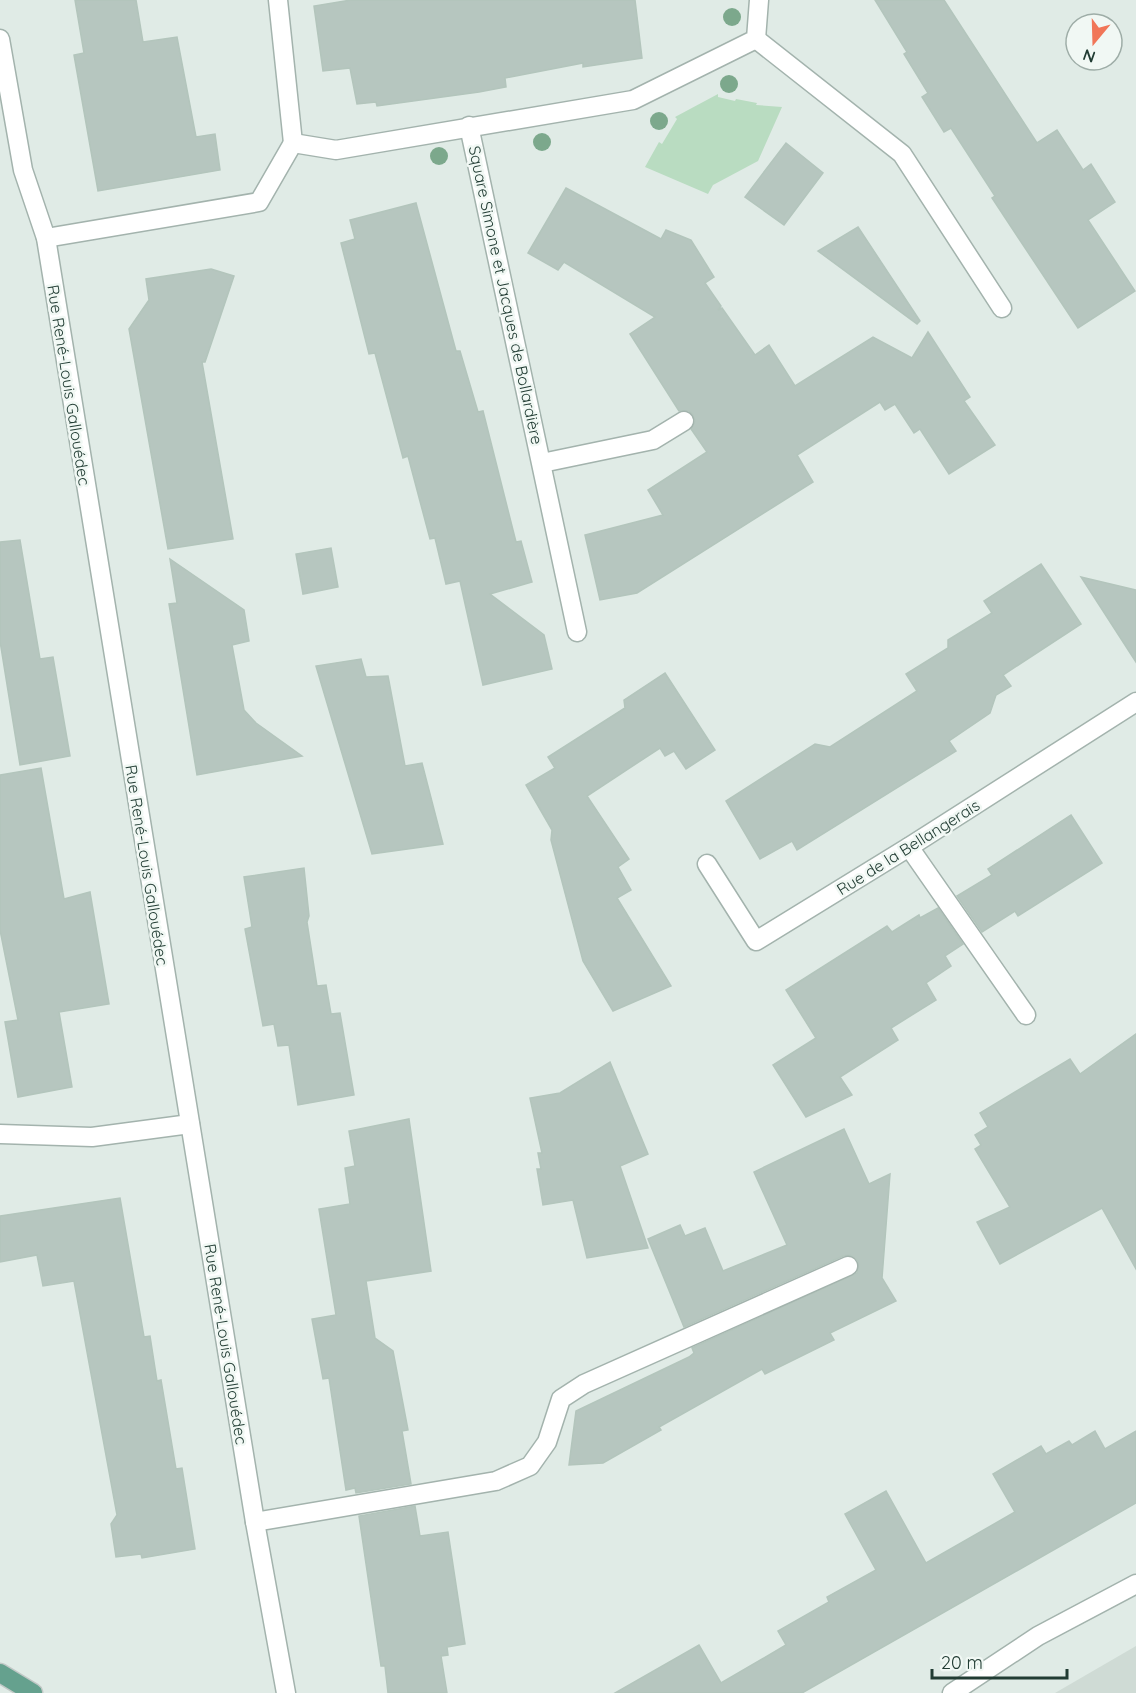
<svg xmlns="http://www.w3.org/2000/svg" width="1136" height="1693" font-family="Quicksand,sans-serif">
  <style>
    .built { fill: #cfdbd5 }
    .green { fill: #b9dcc1 }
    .building { fill: #b6c6bf; stroke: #b3c5bc; stroke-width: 1.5 }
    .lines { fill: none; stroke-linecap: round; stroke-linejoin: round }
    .minor-casing { stroke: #a3b3ad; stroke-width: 21 }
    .major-casing { stroke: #c1c8c6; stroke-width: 21 }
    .minor { stroke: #fff; stroke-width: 18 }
    .major { stroke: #65a18e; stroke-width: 18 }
    .tree { fill: #7ca88c }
    .labels { text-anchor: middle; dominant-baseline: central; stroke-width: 5; stroke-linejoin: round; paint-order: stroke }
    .street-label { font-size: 16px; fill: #213c33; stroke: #f1f8f4 }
  </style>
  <rect width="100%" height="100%" fill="#e0ebe6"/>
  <!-- built -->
  <polygon class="built" points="1136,1646 1136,1693 1055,1693"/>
  <!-- green -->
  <polygon class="green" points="718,94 718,97 735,101 736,99 757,103 756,105 782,107 758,161 713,185 708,194 645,167 659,142 662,144 677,119 675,117"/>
  <!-- building -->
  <g class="building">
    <polygon points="75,0 136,0 143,42 177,37 196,137 215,134 220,170 98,191 74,55 84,53"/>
    <polygon points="351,0 635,0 642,58 583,67 583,63 505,78 506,87 479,92 377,106 376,102 357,104 350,68 323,71 314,6"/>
    <polygon points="875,0 944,0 1037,143 1057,130 1083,170 1091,164 1115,202 1088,220 1135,291 1078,328 992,198 995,196 951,128 944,132 922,97 928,93 904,54 907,52"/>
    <polygon points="786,143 823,173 784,225 745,197"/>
    <polygon points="566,188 661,239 666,230 691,240 714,277 705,283 721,306 718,310 722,308 755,355 769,345 795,386 873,337 912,358 928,332 970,397 964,401 995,445 949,474 920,429 914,433 895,404 885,410 880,402 797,455 813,482 637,593 600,600 585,535 663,515 648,490 707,452 691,429 695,421 693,415 689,411 679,411 630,334 655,317 564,262 558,270 528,253"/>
    <polygon points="416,203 456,351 460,351 478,412 483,411 516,542 521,541 532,582 490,594 544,635 552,669 483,685 460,581 446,584 435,538 430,539 408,456 403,458 375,353 369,354 341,243 355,239 350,220"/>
    <polygon points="858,227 920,321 917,324 818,251"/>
    <polygon points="211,269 234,276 205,362 202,362 233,539 168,549 129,329 149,300 146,279"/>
    <polygon points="20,540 40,659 53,657 70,756 20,765 0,641 0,542"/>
    <polygon points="331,548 338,587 303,594 296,554"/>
    <polygon points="170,559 244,610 249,641 232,645 244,710 256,723 302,756 197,775 169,604 177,603"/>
    <polygon points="1041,564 1081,624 1003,675 1011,686 996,695 990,713 949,741 956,751 797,850 792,841 760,859 726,801 815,744 830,747 917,691 906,674 948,648 948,640 992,613 984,601"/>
    <polygon points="1081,577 1136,590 1136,662"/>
    <polygon points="361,659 366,677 388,676 405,766 422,763 443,844 372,854 316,666"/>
    <polygon points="665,673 715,750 686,769 674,751 665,756 660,748 587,796 629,859 618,867 631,890 617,898 671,986 613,1011 583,961 551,840 552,830 526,785 555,768 548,757 625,708 624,700"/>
    <polygon points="41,768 64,899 90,892 109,1004 59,1012 72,1087 18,1097 5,1022 18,1020 0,930 0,775"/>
    <polygon points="1071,815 1102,863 1018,916 1015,911 982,932 957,896 992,875 988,869"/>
    <polygon points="304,868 309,916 307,922 317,986 326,985 331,1014 340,1013 354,1095 298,1105 289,1045 278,1046 274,1024 263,1026 245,929 252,927 244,877"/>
    <polygon points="938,908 963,944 945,956 951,966 926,983 936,1000 891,1028 898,1040 840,1077 852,1095 806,1117 773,1065 816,1038 786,990 887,926 892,932 919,915 920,918"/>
    <polygon points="1136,1034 1136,1269 1102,1208 1000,1264 977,1222 1010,1207 975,1149 981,1145 975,1135 988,1127 980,1113 1070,1059 1080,1074"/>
    <polygon points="610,1062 648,1154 620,1166 648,1248 587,1258 573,1200 543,1205 537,1169 541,1169 538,1153 542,1153 530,1098 560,1093"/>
    <polygon points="409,1119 431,1271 366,1281 375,1338 393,1351 408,1430 402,1431 411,1484 356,1493 355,1488 346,1490 329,1378 323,1379 312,1319 336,1315 319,1209 350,1204 345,1168 355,1166 349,1131"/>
    <polygon points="844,1129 869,1184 890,1174 882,1278 896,1301 830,1333 834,1340 765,1374 762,1369 659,1427 661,1430 603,1463 569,1465 576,1411 689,1357 694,1353 692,1348 857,1273 858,1261 850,1255 843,1256 684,1327 648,1239 680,1225 685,1236 705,1228 723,1271 787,1245 754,1172"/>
    <polygon points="120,1198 144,1337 150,1336 157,1381 161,1380 176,1469 182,1468 195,1549 142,1558 141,1554 116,1557 111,1524 117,1515 74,1281 43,1286 37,1255 0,1262 0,1216"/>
    <polygon points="1095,1431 1105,1449 1136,1431 1136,1503 802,1693 615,1693 699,1645 721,1683 786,1645 778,1631 829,1602 827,1597 876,1570 845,1514 886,1491 926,1563 1015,1512 993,1474 1041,1446 1046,1454 1069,1441 1072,1445"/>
    <polygon points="415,1506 420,1536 448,1532 465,1644 447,1647 448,1655 441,1656 447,1693 388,1693 385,1666 381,1666 359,1516"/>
  </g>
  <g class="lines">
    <defs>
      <g id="minor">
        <polyline points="278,0 293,143"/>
        <polyline points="0,39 23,170 46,238 255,1522 286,1693"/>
        <polyline points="756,39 902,154 1002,308"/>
        <polyline points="469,126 577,632"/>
        <polyline points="46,238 259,202 293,143 336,150 633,100 756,39 759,0"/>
        <polyline points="542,463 653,440 684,421"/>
        <polyline points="909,847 1026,1015"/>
        <polyline points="707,864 756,941 909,847 1136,702"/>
        <polyline points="0,1134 92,1137 190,1124"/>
        <polyline points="255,1522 496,1481 530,1466 547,1442 561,1399 584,1384 848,1266"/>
        <polyline points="952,1693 1038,1636 1136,1584"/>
      </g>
      <polyline id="major" points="0,1673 33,1693"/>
    </defs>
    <!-- minor casing -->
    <use href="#minor" class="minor-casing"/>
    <!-- major casing -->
    <use href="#major" class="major-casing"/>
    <!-- minor -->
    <use href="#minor" class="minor"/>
    <!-- major -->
    <use href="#major" class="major"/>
  </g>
  <!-- trees -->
  <g class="tree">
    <circle cx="732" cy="17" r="9"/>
    <circle cx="729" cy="84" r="9"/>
    <circle cx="659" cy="121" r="9"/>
    <circle cx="542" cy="142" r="9"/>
    <circle cx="439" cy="156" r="9"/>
  </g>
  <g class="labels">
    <!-- street labels -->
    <g class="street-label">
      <text transform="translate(506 295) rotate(78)">Square Simone et Jacques de Bollardière</text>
      <text transform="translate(69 385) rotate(81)">Rue René-Louis Gallouédec</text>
      <text transform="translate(908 847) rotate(-32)">Rue de la Bellangerais</text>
      <text transform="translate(147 865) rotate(81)">Rue René-Louis Gallouédec</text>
      <text transform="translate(226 1344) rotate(81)">Rue René-Louis Gallouédec</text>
    </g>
  </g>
  <!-- north arrow -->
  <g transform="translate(1094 42) rotate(199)"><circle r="28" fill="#f1f8f4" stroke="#9eada7" stroke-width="1.5"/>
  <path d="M0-4.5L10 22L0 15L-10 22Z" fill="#f17658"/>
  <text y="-9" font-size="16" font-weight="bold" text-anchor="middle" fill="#213c33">N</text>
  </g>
  <!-- scale -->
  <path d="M932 1669v9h135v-9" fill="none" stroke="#213c33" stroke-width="3"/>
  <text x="941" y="1669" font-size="18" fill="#213c33" stroke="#f1f8f4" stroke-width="4.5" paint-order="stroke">20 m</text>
</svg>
